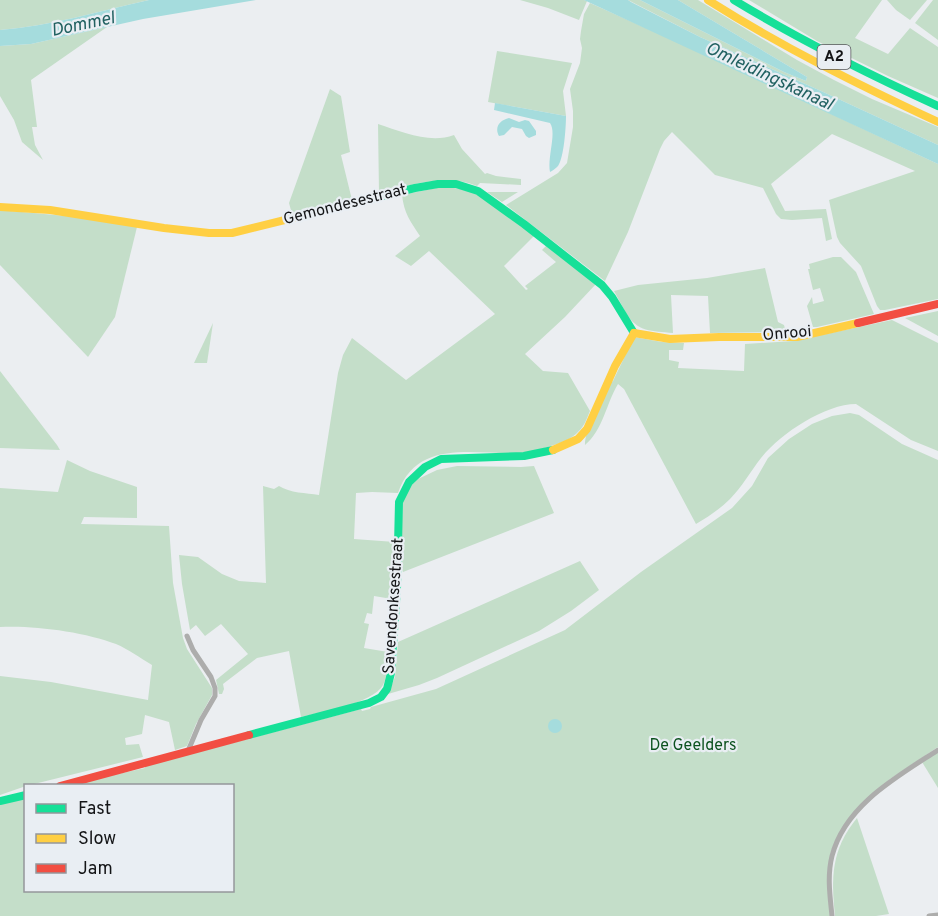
<svg xmlns="http://www.w3.org/2000/svg" width="938" height="916" font-family="Overpass,sans-serif">
  <style>
    .green { fill: #c4dec9 }
    .water { fill: #a5dcdd }
    .lines { fill: none; stroke-linecap: round; stroke-linejoin: round }
    .street { stroke: #adadac; stroke-width: 5 }
    .fast { stroke: #16e098; stroke-width: 8 }
    .slow { stroke: #ffcf43; stroke-width: 8 }
    .jam { stroke: #f24e42; stroke-width: 8 }
    .labels { text-anchor: middle; dominant-baseline: central; stroke-width: 4.5; stroke-linejoin: round; paint-order: stroke }
    .shield { fill: #e9eef3; stroke: #545659; stroke-width: 1.5 }
    .shield-label { font-size: 15px; font-weight: bold; fill: #141517 }
    .street-label { font-size: 16px; fill: #141517; stroke: #e9eef3 }
    .park-label { font-size: 16px; fill: #0c521f; stroke: #e9eef3 }
    .water-label { font-size: 18px; font-style: italic; fill: #216161; stroke: #e9eef3 }
  </style>
  <rect width="100%" height="100%" fill="#ebeef1"/>
  <!-- green -->
  <g class="green">
    <path d="M0,0H149C100,11 50,26 0,30Z"/>
    <polygon points="520,0 584,0 587,1 579,20 548,8"/>
    <polygon points="628,0 640,0 784,72 806,81 807,77 678,0 698,0 797,60 834,80 872,99 938,127 938,145 821,91 700,37"/>
    <polygon points="749,0 882,0 855,38 888,54 910,28 938,47 938,98 888,76 817,41"/>
    <polygon points="887,0 927,0 910,20 896,10"/>
    <polygon points="933,0 938,0 938,40 915,23"/>
    <polygon points="590,3 695,50 938,164 938,299 885,310 880,310 877,306 861,266 840,243 837,237 829,200 915,171 832,134 771,184 785,211 826,209 832,239 826,241 822,218 792,220 781,219 776,214 763,188 715,175 672,132 664,141 660,149 628,232 605,281 506,205 558,173 567,163 573,127 573,111 570,89 580,63 582,48 580,39 581,31 584,14"/>
    <polygon points="107,27 31,80 37,127 32,127 35,145 43,160 22,142 14,120 0,96 0,46 31,44"/>
    <polygon points="497,51 572,63 563,91 566,116 488,102"/>
    <polygon points="330,89 341,96 350,152 341,155 352,200 292,214 289,203"/>
    <path d="M378,124C402,132 430,144 454,135L462,149L485,174L487,173L496,176L521,179V185L480,183L477,186C445,173 412,185 379,193Z"/>
    <path d="M441,187L466,189L481,196L534,236L504,266L526,290L528,289L525,286L556,262L542,250L546,246L596,284L565,317L525,354L543,371L568,373L590,411C587,418 585,425 579,431C572,439 561,443 551,446C540,449 530,453 519,453C475,455 417,438 398,493L372,492L356,493L354,539L395,542L392,599L374,596L372,614L367,613L364,623L369,624L364,648L388,652C387,663 388,675 383,685C372,704 321,712 301,717L289,651L257,658L223,684L224,689L222,694H219L216,680L248,654L221,624L205,636L196,625L190,630L182,584L179,555L198,557L222,574L239,581L266,583L263,486L274,489L279,486C290,493 306,493 319,495L338,373L343,355L352,338L406,380L495,314L429,251L411,266L395,256L420,236C410,221 404,213 402,195Z"/>
    <polygon points="487,192 518,192 502,202"/>
    <polygon points="0,210 77,217 137,227 115,317 88,357 0,265"/>
    <polygon points="833,257 841,257 856,272 874,314 817,327 813,327 807,306 812,297 813,304 824,301 820,288 813,290 808,269 810,269 809,264"/>
    <path d="M765,268L778,322L784,325L786,332L710,333L708,296L671,295L673,333C652,331 637,332 626,313C622,306 618,298 614,291L638,285L707,278Z"/>
    <polygon points="938,311 938,336 905,318"/>
    <path d="M892,320L938,343V451L911,440L856,404C825,404 780,434 761,458C750,472 742,487 730,499C720,509 708,517 696,524L624,389L618,384C606,404 603,430 585,445C584,431 603,398 610,383L613,381L634,337L662,342L684,343L683,350H669V360L679,362L678,368L744,371L745,344L793,341Z"/>
    <polygon points="213,323 207,363 194,363"/>
    <polygon points="0,371 57,445 60,450 0,448"/>
    <polygon points="850,413 859,415 902,444 938,460 938,747 890,779 846,823 831,851 827,878 830,916 0,916 0,804 25,797 26,890 232,890 232,786 68,785 145,768 145,766 361,709 362,711 370,709 371,707 436,689 565,630 641,572 732,508 752,486 768,458 789,439 812,424 832,416"/>
    <path d="M67,460L90,471L137,487V518L84,517L81,524L169,526L173,583L183,638L187,649L212,688V695L196,724L187,746L175,750L169,722L145,715L142,734L125,738L126,745L139,744L143,757L26,786L0,795V676L51,682L148,700L152,665C140,658 128,649 116,644C85,632 33,625 0,627V488L58,492Z"/>
    <polygon points="457,466 521,467 534,466 554,513 403,572 400,564 403,498 411,485 418,479 437,470"/>
    <polygon points="580,561 599,590 571,611 539,631 437,678 419,685 388,694 395,677 398,642"/>
    <polygon points="938,752 938,788 922,762"/>
    <path d="M857,818L889,914L876,916H835C831,877 831,850 857,818Z"/>
  </g>
  <!-- water -->
  <g class="water">
    <path d="M149,0H256L143,19L31,44L0,46V30C50,26 100,11 149,0Z"/>
    <polygon points="584,0 628,0 631,2 700,37 821,91 938,145 938,164"/>
    <polygon points="640,0 678,0 807,77 806,81 784,72"/>
    <path d="M495,103L566,116C566,127 564,158 558,166C556,168 552,171 550,172C547,157 557,133 550,123L494,110Z"/>
    <path d="M509,118L519,122L525,120L529,121L536,131V135L529,138L526,136L522,129L512,127L504,135L499,136C494,127 500,120 509,118Z"/>
    <circle cx="555" cy="726" r="7"/>
  </g>
  <g class="lines">
    <!-- street -->
    <g class="street">
      <polyline points="187,636 193,650 211,677 215,688 215,696 201,720 188,751"/>
      <path d="M832,916C830,896 827,876 832,856C845,805 898,776 938,750"/>
      <polyline points="929,916 938,915"/>
    </g>
    <!-- fast -->
    <g class="fast">
      <path d="M734,0C800,40 868,74 938,106"/>
      <polyline points="309,214 415,188 438,184 456,184 478,191 524,224 602,285 612,297 634,333"/>
      <polyline points="249,735 369,703 381,697 387,689 391,673 397,589 399,502 409,482 425,467 441,459 524,456 553,450"/>
      <polyline points="0,801 26,795"/>
    </g>
    <!-- slow -->
    <g class="slow">
      <path d="M708,0C782,47 859,85 938,122"/>
      <polyline points="0,207 50,210 164,228 209,233 232,233 309,214"/>
      <polyline points="634,333 670,339 719,337 797,337 858,323"/>
      <polyline points="553,450 578,439 587,429 615,366 634,333"/>
    </g>
    <!-- jam -->
    <g class="jam">
      <polyline points="858,323 938,304"/>
      <polyline points="60,786 249,735"/>
    </g>
  </g>
  <g class="labels">
    <!-- shield labels -->
    <rect class="shield" x="817.5" y="45" width="33" height="24" rx="4.5"/>
    <g class="shield-label">
      <text x="834" y="57">A2</text>
    </g>
    <!-- street labels -->
    <g class="street-label">
      <text transform="translate(345 205) rotate(-14)">Gemondesestraat</text>
      <text transform="translate(787 334) rotate(-5)">Onrooi</text>
      <text transform="translate(394 606) rotate(-86)">Savendonksestraat</text>
    </g>
    <!-- park labels -->
    <g class="park-label">
      <text x="693" y="746">De Geelders</text>
    </g>
    <!-- water labels -->
    <g class="water-label">
      <text transform="translate(83 25) rotate(-12)">Dommel</text>
      <text transform="translate(769 77) rotate(25)">Omleidingskanaal</text>
    </g>
  </g>
  <!-- legend -->
  <rect x="24" y="784" width="210" height="108" fill="#e9eef3" stroke="#94979b" stroke-width="1.5"/>
  <rect x="36" y="804" width="30" height="9" fill="#16e098" stroke="#94979b" stroke-width="1.5"/>
  <text x="78" y="814" font-size="18" fill="#141517">Fast</text>
  <rect x="36" y="834" width="30" height="9" fill="#ffcf43" stroke="#94979b" stroke-width="1.5"/>
  <text x="78" y="844" font-size="18" fill="#141517">Slow</text>
  <rect x="36" y="864" width="30" height="9" fill="#f24e42" stroke="#94979b" stroke-width="1.5"/>
  <text x="78" y="874" font-size="18" fill="#141517">Jam</text>
</svg>
